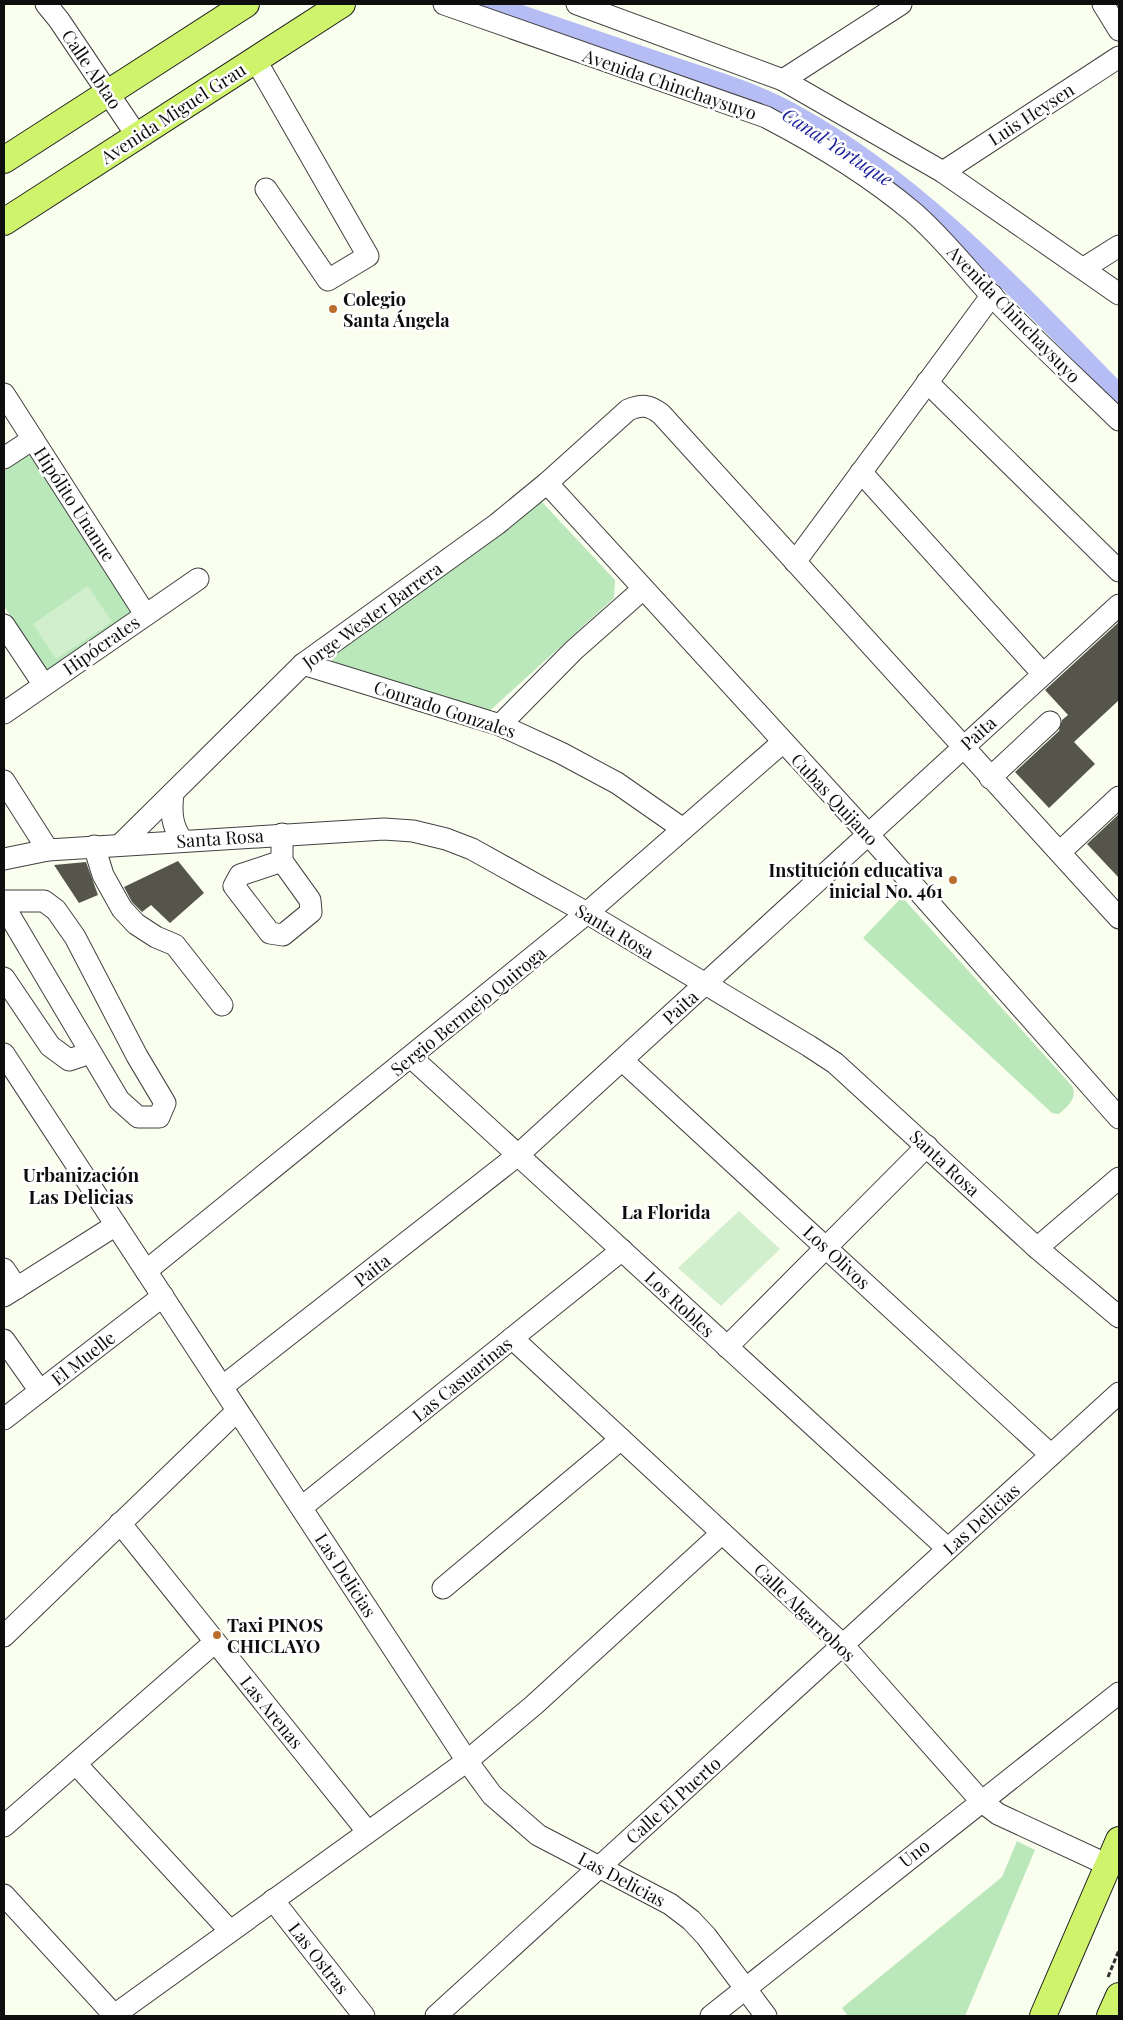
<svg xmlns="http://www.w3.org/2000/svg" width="1123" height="2020" font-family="'Playfair Display',serif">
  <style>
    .green { fill: #bbe8ba }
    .pitch { fill: #d1efcc }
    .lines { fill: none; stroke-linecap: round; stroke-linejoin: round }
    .canal { stroke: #b6bdf4; stroke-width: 19 }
    .building { fill: #56554b }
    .minor-casing { stroke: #414141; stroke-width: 23 }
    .major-casing { stroke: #1f1f1f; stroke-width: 28 }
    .path { stroke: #303030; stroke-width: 3; stroke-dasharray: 5 2.5; stroke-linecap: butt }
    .minor { stroke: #fff; stroke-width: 21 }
    .major { stroke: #cff36b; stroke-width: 26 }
    .poi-dot { fill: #b96c2b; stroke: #fff; stroke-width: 2 }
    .labels { text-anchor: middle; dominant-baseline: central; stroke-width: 5; stroke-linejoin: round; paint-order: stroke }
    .street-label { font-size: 18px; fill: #0e0e0e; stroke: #fff }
    .poi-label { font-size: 18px; font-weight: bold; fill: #0e0e0e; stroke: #fff; text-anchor: start }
    .water-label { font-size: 19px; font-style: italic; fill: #1c239b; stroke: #fff }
    .neighbourhood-label { font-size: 19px; font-weight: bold; fill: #0e0e0e; stroke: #fff }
  </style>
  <rect width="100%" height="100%" fill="#fafeef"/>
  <!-- green -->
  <g class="green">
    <polygon points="31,451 134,612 47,673 4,606 4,471"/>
    <polygon points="541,501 615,580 614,598 485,715 333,664 330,656"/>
    <path d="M902,897L1072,1086C1078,1098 1068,1106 1059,1114L1052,1113L863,938Z"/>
    <polygon points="1017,1841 1035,1850 965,2016 848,2016 842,2008 1002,1877"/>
  </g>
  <!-- pitch -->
  <g class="pitch">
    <polygon points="88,586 112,622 56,659 33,624"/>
    <polygon points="739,1211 780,1249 721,1306 678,1268"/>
  </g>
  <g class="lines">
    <!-- canal -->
    <path class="canal" d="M490,4C549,24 608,44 666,64C710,79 756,92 796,115C920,183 1022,295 1119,394"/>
  </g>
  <!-- building -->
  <g class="building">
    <polygon points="1119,622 1119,700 1074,742 1095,764 1049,808 1015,772 1059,731 1062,720 1068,715 1045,690"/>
    <polygon points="1119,814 1119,878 1087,844"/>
    <polygon points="178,861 204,893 170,923 151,905 142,912 132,902 124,887"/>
    <polygon points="86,862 98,895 79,903 54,865"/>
  </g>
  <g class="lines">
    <defs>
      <g id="minor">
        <polyline points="46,4 59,20 137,136"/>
        <path d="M444,4L766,117C818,144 869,175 913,212C942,237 965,267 991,295C1032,338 1077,379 1119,420"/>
        <polyline points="577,4 783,80 943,172 1119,294"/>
        <polyline points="1103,4 1119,30"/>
        <polyline points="255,59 368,256 328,280 266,189"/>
        <polyline points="783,80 901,4"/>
        <polyline points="943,172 1119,57"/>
        <polyline points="1084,268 1119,246"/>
        <polyline points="927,382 1119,571"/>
        <polyline points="4,394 145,614"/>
        <polyline points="4,458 33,439"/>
        <polyline points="861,472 1043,674"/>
        <polyline points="547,483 868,834 1119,1118"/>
        <polyline points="795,562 992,295"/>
        <polyline points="4,625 44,685"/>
        <polyline points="303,664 500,725 561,753 617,783 683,829"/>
        <polyline points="4,713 198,579"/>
        <polyline points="500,725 574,650 643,589"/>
        <polyline points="990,778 1050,722"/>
        <polyline points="4,781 48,850"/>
        <path d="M173,793C171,811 171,825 182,840"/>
        <path d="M121,844L303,664L497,524L547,483L628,410C642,404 649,405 661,414L1119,918"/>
        <polyline points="94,846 103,875 122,909 136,924 156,937 175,945 222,1005"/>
        <polyline points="1060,852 1119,797"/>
        <polyline points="4,859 48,850 384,829 413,831 446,839 472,849 587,913 809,1046 835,1063 1037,1248 1119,1317"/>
        <polyline points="282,861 240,875 234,886 270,933 283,935 311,912 310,900 282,861 282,834"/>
        <polyline points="4,901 44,901 56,910 75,937 137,1056 165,1103 159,1117 138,1117 119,1100 4,906"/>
        <polyline points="4,978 50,1046 69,1060 90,1053"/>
        <polyline points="4,1054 467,1761 492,1795 538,1835 670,1904 691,1920 706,1936 766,2016"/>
        <polyline points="412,1058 948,1549"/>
        <polyline points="622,1060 1051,1455"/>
        <polyline points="1037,1248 1119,1178"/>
        <polyline points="4,1269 17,1288"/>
        <polyline points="146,1271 587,913 783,742"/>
        <polyline points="4,1296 116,1225"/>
        <polyline points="512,1338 843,1645 981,1801 998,1814 1108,1865"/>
        <polyline points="4,1340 40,1391"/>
        <polyline points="727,1347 927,1146"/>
        <polyline points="222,1387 518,1155 1119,605"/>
        <polyline points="4,1419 163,1296"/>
        <polyline points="302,1507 622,1250"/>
        <polyline points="120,1523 367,1831"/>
        <polyline points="443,1588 621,1439"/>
        <polyline points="4,1636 237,1411"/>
        <polyline points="76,1764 230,1931"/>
        <polyline points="4,1826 215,1642"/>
        <polyline points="4,1895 115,2016"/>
        <polyline points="273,1900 364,2016"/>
        <polyline points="113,2016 467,1761 534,1705 722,1533"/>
        <polyline points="436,2016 1119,1393"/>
        <polyline points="711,2016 1119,1693"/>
      </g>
      <g id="major">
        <polyline points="4,160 246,4"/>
        <polyline points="4,222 342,4"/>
        <polyline points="1043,2016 1119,1840"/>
        <polyline points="1110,2016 1119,1996"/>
      </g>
    </defs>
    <!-- minor casing -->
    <use href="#minor" class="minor-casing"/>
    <!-- major casing -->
    <use href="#major" class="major-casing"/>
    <!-- path -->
    <polyline class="path" points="1108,1977 1119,1950"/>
    <!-- minor -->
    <use href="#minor" class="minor"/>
    <!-- major -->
    <use href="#major" class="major"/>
  </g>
  <!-- markers -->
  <g class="poi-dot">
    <circle cx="333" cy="309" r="5"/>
    <circle cx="953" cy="880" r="5"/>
    <circle cx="217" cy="1635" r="5"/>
  </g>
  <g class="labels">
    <!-- street labels -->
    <g class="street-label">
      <text transform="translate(92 69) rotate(56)">Calle Abtao</text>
      <text transform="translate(670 84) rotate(19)">Avenida Chinchaysuyo</text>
      <text transform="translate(173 113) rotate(-33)">Avenida Miguel Grau</text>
      <text transform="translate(1031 114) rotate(-33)">Luis Heysen</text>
      <text transform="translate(1014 314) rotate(46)">Avenida Chinchaysuyo</text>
      <text transform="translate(75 504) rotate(57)">Hipólito Unanue</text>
      <text transform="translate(372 615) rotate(-36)">Jorge Wester Barrera</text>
      <text transform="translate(101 645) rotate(-35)">Hipócrates</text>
      <text transform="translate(445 709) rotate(18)">Conrado Gonzales</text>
      <text transform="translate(978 733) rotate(-42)">Paita</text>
      <text transform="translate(835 799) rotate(47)">Cubas Quijano</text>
      <text transform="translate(220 838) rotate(-4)">Santa Rosa</text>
      <text transform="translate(615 931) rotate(31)">Santa Rosa</text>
      <text transform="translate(680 1007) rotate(-42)">Paita</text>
      <text transform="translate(468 1011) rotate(-39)">Sergio Bermejo Quiroga</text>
      <text transform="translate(945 1163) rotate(43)">Santa Rosa</text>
      <text transform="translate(837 1257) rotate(43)">Los Olivos</text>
      <text transform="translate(372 1270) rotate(-38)">Paita</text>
      <text transform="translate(680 1304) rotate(43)">Los Robles</text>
      <text transform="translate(83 1358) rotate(-38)">El Muelle</text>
      <text transform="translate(462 1379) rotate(-39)">Las Casuarinas</text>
      <text transform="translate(981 1519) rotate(-42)">Las Delicias</text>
      <text transform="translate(346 1575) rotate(57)">Las Delicias</text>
      <text transform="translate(805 1612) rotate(44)">Calle Algarrobos</text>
      <text transform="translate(272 1712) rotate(51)">Las Arenas</text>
      <text transform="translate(673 1800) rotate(-42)">Calle El Puerto</text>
      <text transform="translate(914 1853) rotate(-38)">Uno</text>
      <text transform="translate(622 1879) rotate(28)">Las Delicias</text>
      <text transform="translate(319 1958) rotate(52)">Las Ostras</text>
    </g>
    <!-- poi labels -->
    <g class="poi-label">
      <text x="343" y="299">Colegio<tspan x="343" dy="21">Santa Ángela</tspan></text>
      <text x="943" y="870" text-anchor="end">Institución educativa<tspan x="943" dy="21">inicial No. 461</tspan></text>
      <text x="227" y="1625">Taxi PINOS<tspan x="227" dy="21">CHICLAYO</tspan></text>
    </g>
    <!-- water labels -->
    <g class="water-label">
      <text transform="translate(838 146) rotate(33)">Canal Yortuque</text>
    </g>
    <!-- neighbourhood labels -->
    <g class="neighbourhood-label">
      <text x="81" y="1174">Urbanización<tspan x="81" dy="22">Las Delicias</tspan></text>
      <text x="666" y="1211">La Florida</text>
    </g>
  </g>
  <!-- border -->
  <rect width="1123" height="2020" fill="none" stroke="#0e0e0e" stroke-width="10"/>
</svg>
